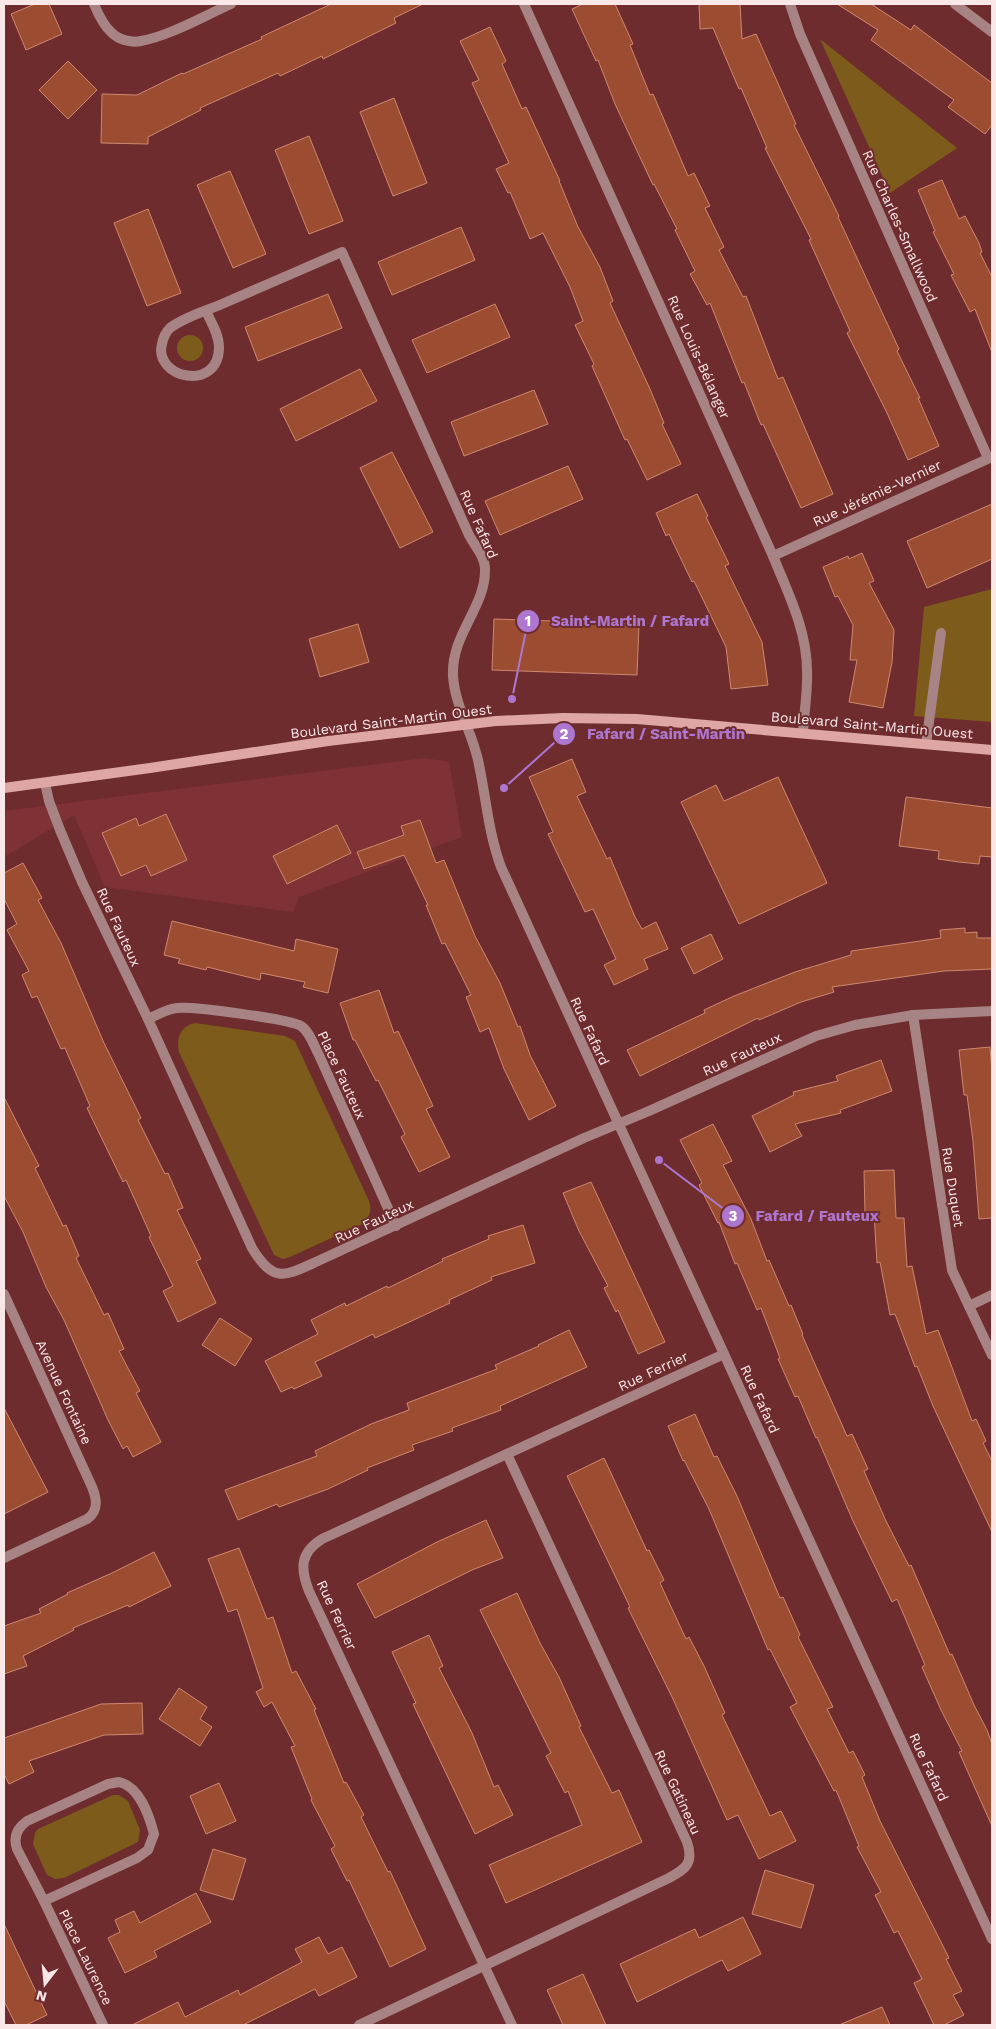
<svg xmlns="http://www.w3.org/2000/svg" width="996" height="2029" font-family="'Work Sans',sans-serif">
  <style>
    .built { fill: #7e3235 }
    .green { fill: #7c5b1b }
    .building { fill: #9c4d31; stroke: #cf886f }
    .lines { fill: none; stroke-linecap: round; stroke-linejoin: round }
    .service { stroke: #a78483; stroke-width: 10 }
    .minor { stroke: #a78483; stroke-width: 10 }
    .secondary { stroke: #dea7a6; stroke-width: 10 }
    .labels { text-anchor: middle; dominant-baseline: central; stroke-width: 4; stroke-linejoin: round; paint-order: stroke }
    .street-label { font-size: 14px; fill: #fae8e8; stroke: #6f2c2f }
    .leader { fill: none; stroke: #ae77cf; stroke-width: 2 }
    .callout-dot { fill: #ae77cf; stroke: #6f2c2f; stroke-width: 2 }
    .mark-label { font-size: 15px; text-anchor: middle; font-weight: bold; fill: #fff }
    .callout-label { font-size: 15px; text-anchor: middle; font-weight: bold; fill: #ae77cf; stroke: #6f2c2f; stroke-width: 4; stroke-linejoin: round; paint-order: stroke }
  </style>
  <rect width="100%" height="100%" fill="#6f2c2f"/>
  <!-- built -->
  <polygon class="built" points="425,758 449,762 462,837 299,897 293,912 105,887 74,815 4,857 4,811"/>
  <!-- green -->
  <g class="green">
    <polygon points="820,39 957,148 890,193"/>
    <circle cx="190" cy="348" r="13"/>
    <polygon points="992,589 992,722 914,716 924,607"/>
    <path d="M195,1023L285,1036L295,1041L369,1201C372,1211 370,1217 362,1224L290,1257L283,1259L274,1255L179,1052C176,1039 180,1026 195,1023Z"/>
    <polygon points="113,1795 119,1795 128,1801 140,1830 138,1842 64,1878 55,1879 47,1875 33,1844 35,1833 38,1829"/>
  </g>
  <!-- building -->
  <g class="building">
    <polygon points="35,4 49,4 62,34 26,50 11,14"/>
    <polygon points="331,4 423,4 394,18 396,23 323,59 322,56 280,76 278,73 200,108 201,110 148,137 148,144 101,143 102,94 137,95 182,73 183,74 262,39 261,37"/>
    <polygon points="583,4 615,4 633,44 630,45 650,95 653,94 688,176 694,173 710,206 705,208 724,247 719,250 743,297 746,296 778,379 783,377 833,494 801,508 763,424 761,425 744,382 742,383 710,303 707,305 690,274 695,271 675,230 677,229 654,184 653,185 615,104 598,60 596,61 572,9"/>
    <polygon points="699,4 740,4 742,39 756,34 796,124 794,125 839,216 838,217 899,349 897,351 920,398 918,398 939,446 908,460 887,413 847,333 850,331 809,240 811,239 765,148 767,148 741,88 739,89 713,28 700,29"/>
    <polygon points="837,4 871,4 911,30 914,25 992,83 992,125 985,134 948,107 954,100 871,40 878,30"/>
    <polygon points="490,27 506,61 502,64 522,109 526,107 560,181 559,181 578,227 600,267 613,301 610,303 650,389 664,423 662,424 681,464 647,480 627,439 625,440 592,366 594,364 575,325 583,321 570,287 543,233 530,239 510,192 508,193 496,169 509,163 472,83 479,80 460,41"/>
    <polygon points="68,61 97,90 68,119 39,90"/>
    <polygon points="394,98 427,183 393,196 360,112"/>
    <polygon points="309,136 343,221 309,234 275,150"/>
    <polygon points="230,171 266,254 233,268 197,185"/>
    <polygon points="942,180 959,219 965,216 979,243 982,252 980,253 992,277 992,350 991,350 975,309 970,312 951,275 954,274 933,232 935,231 918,190"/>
    <polygon points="148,209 181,293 147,306 114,223"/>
    <polygon points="461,227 475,260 392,295 378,262"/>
    <polygon points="328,294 342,328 258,361 245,327"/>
    <polygon points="495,304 510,337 427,373 412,340"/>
    <polygon points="360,369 377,401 296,441 280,409"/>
    <polygon points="534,390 548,424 464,456 451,422"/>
    <polygon points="392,452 433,532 400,548 360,468"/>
    <polygon points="568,466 583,499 500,535 485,501"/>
    <polygon points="697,494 708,516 706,517 729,564 725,566 762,642 768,685 731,689 726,647 694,581 692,582 669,534 666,536 656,513"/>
    <polygon points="992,504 992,559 927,588 907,541"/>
    <polygon points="862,553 874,581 869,583 894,630 892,662 883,708 849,702 857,660 850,660 853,625 838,596 835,597 823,567 848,556 849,559"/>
    <polygon points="494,619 639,624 637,675 492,670"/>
    <polygon points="358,624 369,662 320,677 309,639"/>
    <polygon points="572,759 586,792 577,796 607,859 610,857 635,917 642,929 656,922 668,949 644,959 648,969 614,985 604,965 616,959 593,909 585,912 548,834 553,832 529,777"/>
    <polygon points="778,777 827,883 739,924 681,802 716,785 724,801"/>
    <polygon points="906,797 992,808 992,857 980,856 979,864 959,862 938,859 939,851 899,846"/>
    <polygon points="166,814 187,860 151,876 146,865 121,876 102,833 136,818 139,826"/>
    <polygon points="420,820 436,863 444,860 475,936 500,983 518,1027 520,1026 530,1055 556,1106 529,1120 504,1069 489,1028 480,1032 466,997 471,995 445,943 442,944 426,905 428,905 404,855 364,869 357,852 404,835 401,826"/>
    <polygon points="337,825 351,853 287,884 273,856"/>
    <polygon points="23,863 42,898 38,900 61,943 104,1043 141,1118 138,1120 165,1174 168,1173 183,1208 177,1210 201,1259 196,1261 216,1303 178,1322 163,1291 173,1286 149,1237 151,1236 126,1180 123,1182 87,1108 90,1106 65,1048 61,1049 37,996 32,998 22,975 29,971 7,930 17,924 4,899 4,873"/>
    <polygon points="172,921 294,951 296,939 338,949 328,993 303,987 305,982 261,973 260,980 207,967 206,970 178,963 180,959 164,955"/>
    <polygon points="965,928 965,933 977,932 977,938 992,938 992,969 944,971 832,987 834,992 801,1002 759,1020 758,1018 640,1076 627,1050 705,1013 704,1010 734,996 795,972 851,955 851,951 941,938 940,930"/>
    <polygon points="711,934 723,959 694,974 681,948"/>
    <polygon points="379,990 394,1033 398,1031 433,1106 426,1109 450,1157 419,1172 401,1137 405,1134 378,1080 376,1081 355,1040 353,1040 340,1003"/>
    <polygon points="990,1047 992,1073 992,1218 979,1219 973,1141 967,1095 964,1095 959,1050"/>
    <polygon points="881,1060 892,1091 840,1110 841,1113 795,1124 802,1136 770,1152 752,1116 794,1095 793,1092 838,1081 836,1076"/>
    <polygon points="4,1097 39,1166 35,1168 63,1226 66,1225 79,1256 76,1258 104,1315 108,1313 124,1349 119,1351 140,1391 136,1393 161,1442 133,1457 127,1446 123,1449 108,1420 64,1320 46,1287 23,1232 4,1196"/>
    <polygon points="713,1124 732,1161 723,1165 751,1219 767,1261 769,1260 789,1306 791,1305 803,1334 802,1335 847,1436 852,1434 868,1469 864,1471 886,1521 909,1566 911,1565 950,1655 952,1654 974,1705 987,1730 992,1744 992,1826 959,1752 962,1751 941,1710 922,1667 925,1665 897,1599 892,1602 853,1521 817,1437 816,1438 798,1396 795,1397 778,1359 780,1358 761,1308 757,1310 737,1263 735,1264 719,1222 718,1223 699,1185 702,1183 680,1140"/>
    <polygon points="894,1170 896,1218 904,1218 907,1267 912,1266 926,1334 938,1330 972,1421 976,1419 986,1441 983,1443 992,1461 992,1532 933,1406 917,1366 915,1367 895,1314 890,1315 880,1262 877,1263 874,1213 865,1214 864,1171"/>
    <polygon points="591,1182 665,1342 638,1354 618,1310 616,1312 604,1288 608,1286 579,1231 563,1193"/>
    <polygon points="523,1225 535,1263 491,1277 492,1280 449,1300 450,1303 375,1338 373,1334 315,1362 322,1376 294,1389 292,1387 281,1392 265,1361 318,1334 311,1320 345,1303 346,1306 387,1286 388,1288 443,1261 442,1259 489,1239 488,1236"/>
    <polygon points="220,1318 252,1339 235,1366 202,1345"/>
    <polygon points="569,1330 587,1367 500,1406 501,1410 452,1428 453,1431 412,1445 414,1450 367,1468 368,1470 328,1489 279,1507 277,1504 238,1520 225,1490 317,1456 315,1451 371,1424 409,1410 407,1403 497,1369 495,1365 539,1346 538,1345"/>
    <polygon points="4,1408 48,1492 4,1514"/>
    <polygon points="695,1414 714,1457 717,1456 737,1496 780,1598 783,1597 800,1635 798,1637 833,1707 827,1709 849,1753 853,1751 865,1775 862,1777 880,1821 949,1958 946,1959 962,1991 953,1995 964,2015 944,2025 934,2025 914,1983 922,1979 898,1931 894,1933 875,1895 881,1892 857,1847 859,1846 836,1790 834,1791 790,1707 797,1703 770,1649 768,1650 709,1509 684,1460 683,1461 668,1426"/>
    <polygon points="604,1458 647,1551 649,1550 664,1580 660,1583 686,1639 689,1637 704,1666 725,1713 722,1715 770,1816 781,1811 796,1841 759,1859 738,1815 727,1820 673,1699 628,1608 630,1607 567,1476"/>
    <polygon points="486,1520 503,1558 472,1570 375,1618 357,1584 437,1542"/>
    <polygon points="239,1548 267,1619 273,1617 292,1673 296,1671 316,1709 314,1710 344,1783 346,1782 364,1815 361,1817 388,1872 390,1871 426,1949 390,1967 349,1880 347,1881 331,1849 335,1846 311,1800 312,1799 291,1747 295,1746 272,1702 264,1707 256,1692 263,1688 237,1609 228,1612 208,1559"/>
    <polygon points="154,1552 171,1586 129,1607 128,1605 73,1628 74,1630 23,1656 27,1666 4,1674 4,1626 41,1613 39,1609 68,1594 67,1593 112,1573"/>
    <polygon points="517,1593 540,1643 559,1677 581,1726 579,1727 612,1793 619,1790 642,1842 506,1903 489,1865 582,1825 568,1791 565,1793 546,1756 551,1753 480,1610"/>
    <polygon points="429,1635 443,1666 439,1668 472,1733 494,1787 498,1785 513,1815 475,1834 413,1704 416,1703 392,1652"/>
    <polygon points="179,1688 207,1707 200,1719 212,1727 200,1746 159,1719"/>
    <polygon points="142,1703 143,1734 104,1735 29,1761 34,1772 9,1784 4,1774 4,1738 101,1704"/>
    <polygon points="219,1783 236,1821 206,1834 190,1796"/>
    <polygon points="213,1849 246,1859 233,1900 200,1890"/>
    <polygon points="765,1870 814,1885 801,1928 752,1914"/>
    <polygon points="196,1893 211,1922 154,1951 157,1957 125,1973 108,1938 120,1932 115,1920 134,1911 140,1923"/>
    <polygon points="743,1917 761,1954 728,1971 722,1960 637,2002 620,1964 695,1929 699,1938"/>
    <polygon points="4,1924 47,2015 26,2025 16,2025 4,2001"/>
    <polygon points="319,1937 328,1954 342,1947 357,1977 319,1996 315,1989 243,2025 132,2025 178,2002 185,2017 238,1990 240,1995 302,1962 295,1949"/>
    <polygon points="583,1974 606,2025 563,2025 547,1990"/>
    <polygon points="882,2007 890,2025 839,2025"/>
  </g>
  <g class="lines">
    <!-- service -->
    <polyline class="service" points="926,744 941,633"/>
    <!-- minor -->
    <g class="minor">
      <path d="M94,4C98,14 103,25 112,33C119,40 132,43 141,41C169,36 204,16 231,4"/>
      <path d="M524,4L773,556C788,593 807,630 807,671C808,691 804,712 803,733"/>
      <polyline points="790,4 800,34 988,458"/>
      <polyline points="955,4 992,32"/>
      <path d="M206,311C211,322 219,334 219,347C219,393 153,378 162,344C163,338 166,332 170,328C184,317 206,311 222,304C262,287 302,269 342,252L469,535C474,545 485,556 485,569C486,607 451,634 453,676C455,706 472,732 478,760C486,796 488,832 501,867L992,1939"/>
      <polyline points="773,556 992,457"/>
      <path d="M45,783L49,801L60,830L82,882L148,1019L252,1248C274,1284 285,1276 318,1261L584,1138L649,1111L816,1036L855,1025L913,1015L992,1011"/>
      <polyline points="913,1015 952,1270 992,1355"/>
      <path d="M148,1019C157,1015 167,1009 177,1008C192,1006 289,1019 301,1026C310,1032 314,1046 319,1055L396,1226"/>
      <path d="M4,1294L92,1487C97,1499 99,1511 87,1519L4,1558"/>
      <polyline points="969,1306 992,1295"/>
      <path d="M119,1782C140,1787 149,1815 154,1834L148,1850L137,1858L44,1901L17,1849C13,1837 17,1828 27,1821L108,1784Z"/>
      <polyline points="44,1901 103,2025"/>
      <path d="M359,2025L669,1878C686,1869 694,1863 687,1842L507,1454"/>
      <path d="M512,2025L309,1591C300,1568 300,1553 322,1539L724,1354"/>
    </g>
    <!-- secondary -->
    <polyline class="secondary" points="4,788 150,768 328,741 496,721 563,718 637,719 992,750"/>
  </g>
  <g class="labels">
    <!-- street labels -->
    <g class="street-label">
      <text transform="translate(900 226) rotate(66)">Rue Charles-Smallwood</text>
      <text transform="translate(699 357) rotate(66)">Rue Louis-Bélanger</text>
      <text transform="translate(877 493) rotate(-25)">Rue Jérémie-Vernier</text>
      <text transform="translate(479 524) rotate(66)">Rue Fafard</text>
      <text transform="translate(391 721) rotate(-7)">Boulevard Saint-Martin Ouest</text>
      <text transform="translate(872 725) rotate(5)">Boulevard Saint-Martin Ouest</text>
      <text transform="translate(119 927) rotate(65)">Rue Fauteux</text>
      <text transform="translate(590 1031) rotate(65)">Rue Fafard</text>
      <text transform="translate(742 1054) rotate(-25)">Rue Fauteux</text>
      <text transform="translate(342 1075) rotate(65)">Place Fauteux</text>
      <text transform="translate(953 1187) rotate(81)">Rue Duquet</text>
      <text transform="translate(374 1221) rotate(-25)">Rue Fauteux</text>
      <text transform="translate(653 1371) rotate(-25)">Rue Ferrier</text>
      <text transform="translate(64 1392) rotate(65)">Avenue Fontaine</text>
      <text transform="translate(760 1399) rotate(65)">Rue Fafard</text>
      <text transform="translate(337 1615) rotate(65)">Rue Ferrier</text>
      <text transform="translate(929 1767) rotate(65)">Rue Fafard</text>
      <text transform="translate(678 1792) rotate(65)">Rue Gatineau</text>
      <text transform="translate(86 1957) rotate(64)">Place Laurence</text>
    </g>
  </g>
  <!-- callouts -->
  <path class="leader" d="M512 699L528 621M504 788L564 734M659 1160L733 1216"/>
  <g class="callout-dot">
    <circle cx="512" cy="699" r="5"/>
    <circle cx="504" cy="788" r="5"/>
    <circle cx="659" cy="1160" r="5"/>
    <circle cx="528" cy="621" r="12"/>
    <circle cx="564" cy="734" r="12"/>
    <circle cx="733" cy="1216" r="12"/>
  </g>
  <g class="mark-label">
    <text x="528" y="626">1</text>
    <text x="564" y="739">2</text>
    <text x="733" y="1221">3</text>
  </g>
  <g class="callout-label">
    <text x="630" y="626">Saint-Martin / Fafard</text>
    <text x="666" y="739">Fafard / Saint-Martin</text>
    <text x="817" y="1221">Fafard / Fauteux</text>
  </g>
  <!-- border -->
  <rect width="996" height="2029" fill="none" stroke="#fae8e8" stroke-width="10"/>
  <!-- north arrow -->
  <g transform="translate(45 1984) rotate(196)" stroke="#6f2c2f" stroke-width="4" paint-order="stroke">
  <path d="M0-4L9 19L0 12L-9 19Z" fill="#fae8e8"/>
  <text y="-8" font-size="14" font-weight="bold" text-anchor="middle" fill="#fae8e8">N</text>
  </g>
</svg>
